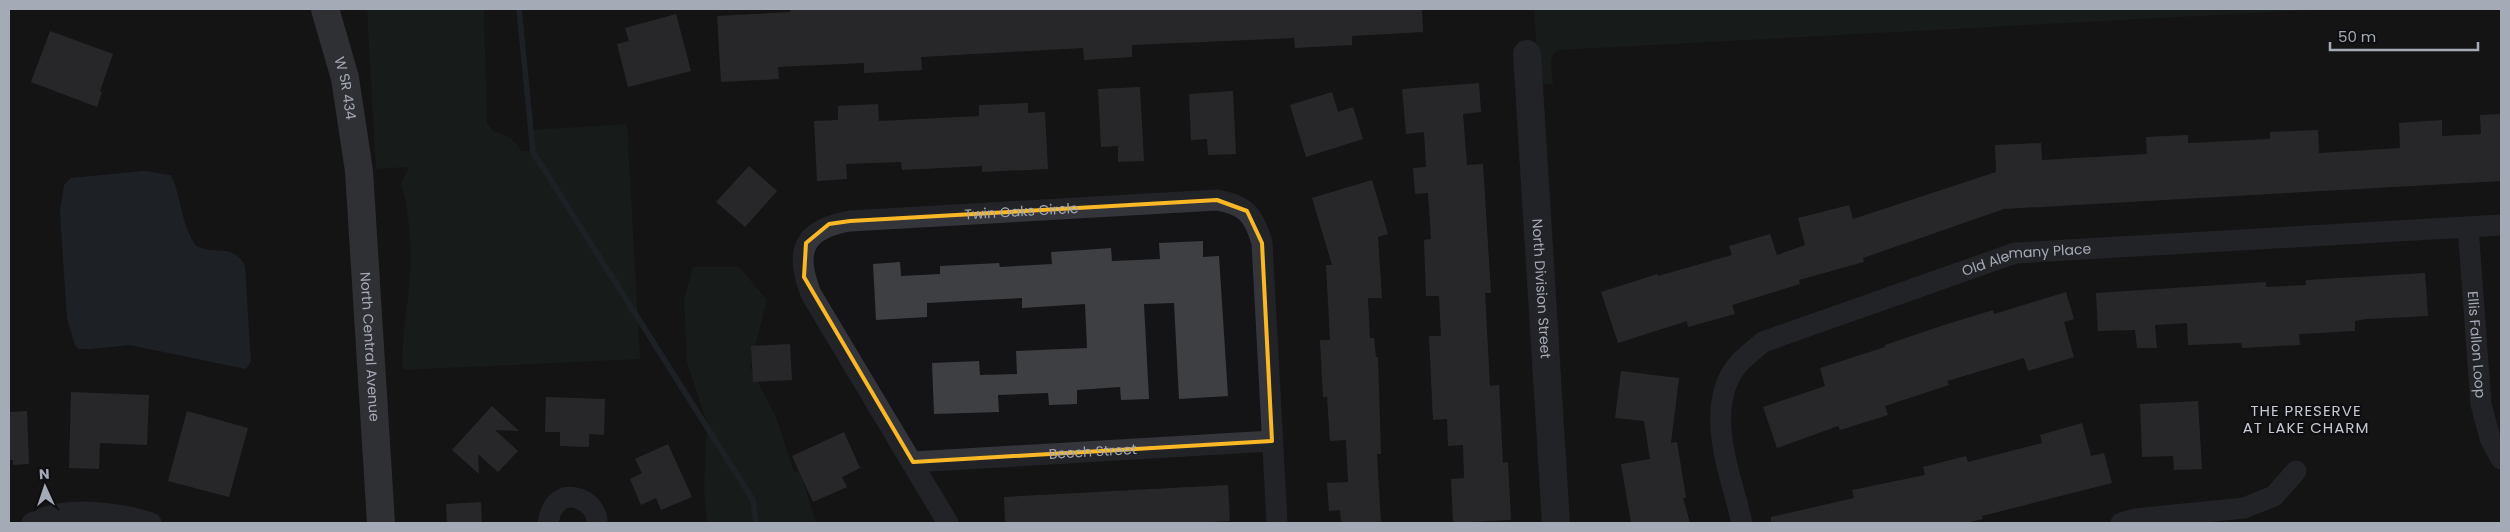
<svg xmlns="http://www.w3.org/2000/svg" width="2510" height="532" font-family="Poppins,sans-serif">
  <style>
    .green { fill: #1c241d }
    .water { fill: #29323a }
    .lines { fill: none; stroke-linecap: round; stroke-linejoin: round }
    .stream { stroke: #29323a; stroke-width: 5.5 }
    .building { fill: #3e3f43 }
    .minor { stroke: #34353b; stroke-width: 21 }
    .tertiary { stroke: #34353b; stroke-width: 28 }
    .primary { stroke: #50525a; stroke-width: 28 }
    .marked { fill: none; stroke: #fab827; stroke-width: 4; stroke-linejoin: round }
    .labels { text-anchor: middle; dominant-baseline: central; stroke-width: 5; stroke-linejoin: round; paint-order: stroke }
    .street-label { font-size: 14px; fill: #a5aab7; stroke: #0f0f11 }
    .neighbourhood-label { font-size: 15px; letter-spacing: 1px; fill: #c6c9d2; stroke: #0f0f11 }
  </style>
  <rect width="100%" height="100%" fill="#141416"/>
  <!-- green -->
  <g class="green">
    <path d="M367,9H484L487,123L494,132C506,133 515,140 521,151H533L531,130L627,124L640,359L403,370C401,337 408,307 410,275C412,250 409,207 401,184L409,167L376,169Z"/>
    <path d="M1534,9H2330L1559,50C1547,55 1552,72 1553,84L1539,85Z"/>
    <polygon points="693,267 739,267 767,300 750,367 776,417 794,472 800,471 816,523 707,523 704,490 707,423 687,362 684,299"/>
  </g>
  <!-- water -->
  <path class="water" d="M144,171L171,175C182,199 180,222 196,246C216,256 232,242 245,266L250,349L251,361L246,369L130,345L89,349H79L75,345L67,318L60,212L64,185L71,178Z"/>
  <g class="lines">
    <!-- stream -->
    <polyline class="stream" points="519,9 533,152 753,500 756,523"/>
  </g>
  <!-- building -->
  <g class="building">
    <polygon points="790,9 1422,9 1423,32 1352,36 1352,45 1295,48 1294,38 1132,45 1132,57 1084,60 1083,48 921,57 922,70 864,73 864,63 778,67 779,79 721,82 717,16 790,12"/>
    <polygon points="676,14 691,71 628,87 617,44 629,41 625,28"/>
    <polygon points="50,31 113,54 100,91 102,92 97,107 31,82"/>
    <polygon points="1479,83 1481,112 1463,114 1467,165 1483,164 1491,293 1485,293 1490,386 1499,385 1503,463 1508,462 1511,520 1453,523 1451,479 1464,478 1463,445 1448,446 1447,419 1433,420 1429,336 1441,336 1439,296 1426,296 1424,240 1431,239 1428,193 1415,194 1413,168 1426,167 1424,132 1406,134 1402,89"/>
    <polygon points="1140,87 1144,161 1118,162 1118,146 1101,147 1098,89"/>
    <polygon points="1233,91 1236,154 1208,155 1207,139 1191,140 1189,94"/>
    <polygon points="1332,92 1338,112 1353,107 1363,139 1306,157 1290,105"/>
    <polygon points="1028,103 1028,113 1045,112 1048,169 982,172 982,166 902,170 901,162 846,164 847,179 817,181 814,121 838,120 838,106 878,104 879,121 979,116 979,105"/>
    <polygon points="2501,114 2501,181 2004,209 1863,258 1864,262 1799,280 1800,284 1732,305 1735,314 1688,327 1687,321 1618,343 1601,292 1657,274 1658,276 1732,255 1729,246 1770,234 1777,255 1805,245 1798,218 1849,205 1853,219 1996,172 1995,145 2041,143 2042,160 2147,154 2146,137 2188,135 2188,143 2270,139 2270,132 2318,130 2319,153 2400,148 2399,123 2442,120 2442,136 2481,134 2480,115"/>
    <polygon points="749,166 777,191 745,227 716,202"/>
    <polygon points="1372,180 1388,234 1378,237 1382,298 1368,298 1370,338 1374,338 1376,357 1378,357 1381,454 1377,454 1381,523 1341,523 1340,510 1329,511 1327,483 1348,482 1346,440 1330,441 1327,397 1323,397 1320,340 1330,340 1326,265 1332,265 1312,198"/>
    <polygon points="1203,241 1203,257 1219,256 1228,396 1179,399 1174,303 1144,304 1149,399 1121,400 1120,387 1077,390 1077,404 1049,405 1048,393 998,395 999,412 934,414 932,363 979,361 980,375 1017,374 1016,351 1087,348 1085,304 1022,308 1022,298 927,303 927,317 876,320 873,264 900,262 901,276 940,274 940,266 999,263 1000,267 1052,264 1051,252 1083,250 1111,248 1112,261 1160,259 1159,243"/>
    <polygon points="2425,273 2428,316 2366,319 2355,321 2355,331 2299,334 2300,345 2242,348 2241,343 2188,345 2187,323 2155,325 2157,348 2137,348 2135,330 2098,331 2096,293 2266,282 2266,287 2306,285 2306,280"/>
    <polygon points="2066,292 2074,319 2064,322 2074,357 2028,371 2024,358 1947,381 1949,385 1885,406 1888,415 1840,430 1838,426 1777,448 1763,407 1825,386 1820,368 1885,347 1885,345 1944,325 1993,310 1994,314"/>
    <polygon points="790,344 792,380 753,382 751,346"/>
    <polygon points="1621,371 1679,378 1671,443 1677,442 1686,498 1683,498 1690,523 1631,523 1621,464 1650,459 1644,421 1615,418"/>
    <polygon points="71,392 149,395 147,445 100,443 99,469 69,468"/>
    <polygon points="546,397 605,399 604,435 589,434 589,447 560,446 560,432 545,432"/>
    <polygon points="2198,401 2202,469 2174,470 2173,456 2142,457 2140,404"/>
    <polygon points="492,406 519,431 495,430 518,451 498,472 478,454 479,474 452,450"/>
    <polygon points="27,411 29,464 13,465 13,460 9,460 9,412"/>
    <polygon points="187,411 248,428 229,497 168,481"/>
    <polygon points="2082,423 2091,456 2104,453 2112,483 1982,516 1983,519 1966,523 1771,523 1771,517 1854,498 1852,490 1925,475 1923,467 1966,456 1968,462 2042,443 2040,435"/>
    <polygon points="844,432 860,468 842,477 847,487 813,502 792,456"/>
    <polygon points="668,444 692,497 661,510 656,498 641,505 630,479 642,473 635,459"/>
    <polygon points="1228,485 1230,521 1193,523 1005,523 1004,497"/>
    <polygon points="481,502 482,523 447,523 446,504"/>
  </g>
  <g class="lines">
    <!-- minor -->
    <g class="minor">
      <path id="s1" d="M2468,227L2481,404L2490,438L2501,459"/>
      <path id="s2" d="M913,462L1272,441"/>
      <path d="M32,523C62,505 118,512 151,523"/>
      <path d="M548,523C549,519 550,512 553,508C565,486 598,501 597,523"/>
      <path id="s3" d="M948,523L811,294C794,251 803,229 850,221L1217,200C1246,205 1254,215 1262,243L1277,523"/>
      <path id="s4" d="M1742,523C1731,474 1701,406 1740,362C1747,355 1756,348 1763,342L2015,253L2501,225"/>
      <polyline points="2121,523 2135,519 2244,508 2274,496 2296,471"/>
    </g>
    <!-- tertiary -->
    <path class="tertiary" id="s5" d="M1527,54L1556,523"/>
    <!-- primary -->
    <path class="primary" id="s6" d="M325,9L345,78L359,171L381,523"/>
  </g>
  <!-- marked area -->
  <path d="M0 0H2510V532H0ZM1217,200L1247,211L1262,243L1272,441L913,462L804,277L806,243L829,224L850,221Z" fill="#141416" fill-opacity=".55" fill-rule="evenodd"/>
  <path class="marked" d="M1217,200L1247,211L1262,243L1272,441L913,462L804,277L806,243L829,224L850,221Z"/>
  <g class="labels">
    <!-- street labels -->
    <g class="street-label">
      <text stroke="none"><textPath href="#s6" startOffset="82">W SR 434</textPath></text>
      <text stroke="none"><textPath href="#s3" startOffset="541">Twin Oaks Circle</textPath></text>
      <text stroke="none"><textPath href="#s4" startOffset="476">Old Alemany Place</textPath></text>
      <text stroke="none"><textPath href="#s5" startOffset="235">North Division Street</textPath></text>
      <text stroke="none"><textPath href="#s1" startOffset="118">Ellis Fallon Loop</textPath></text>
      <text stroke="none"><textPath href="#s6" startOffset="342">North Central Avenue</textPath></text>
      <text stroke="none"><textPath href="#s2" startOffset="180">Beech Street</textPath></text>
    </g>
    <!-- neighbourhood labels -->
    <g class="neighbourhood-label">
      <text x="2306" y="410">THE PRESERVE<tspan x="2306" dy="17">AT LAKE CHARM</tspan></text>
    </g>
  </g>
  <!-- border -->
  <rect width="2510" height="532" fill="none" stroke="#a5aab7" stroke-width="20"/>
  <!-- north arrow -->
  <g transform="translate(45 487) rotate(357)" stroke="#0f0f11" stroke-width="4" paint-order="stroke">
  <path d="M0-4L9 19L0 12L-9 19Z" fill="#a5aab7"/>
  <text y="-8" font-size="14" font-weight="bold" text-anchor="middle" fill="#a5aab7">N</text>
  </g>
  <!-- scale -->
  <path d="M2330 42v8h148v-8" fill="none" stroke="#a5aab7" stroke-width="2.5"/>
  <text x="2338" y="42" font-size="15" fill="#a5aab7" stroke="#0f0f11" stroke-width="4" paint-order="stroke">50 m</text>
</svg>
